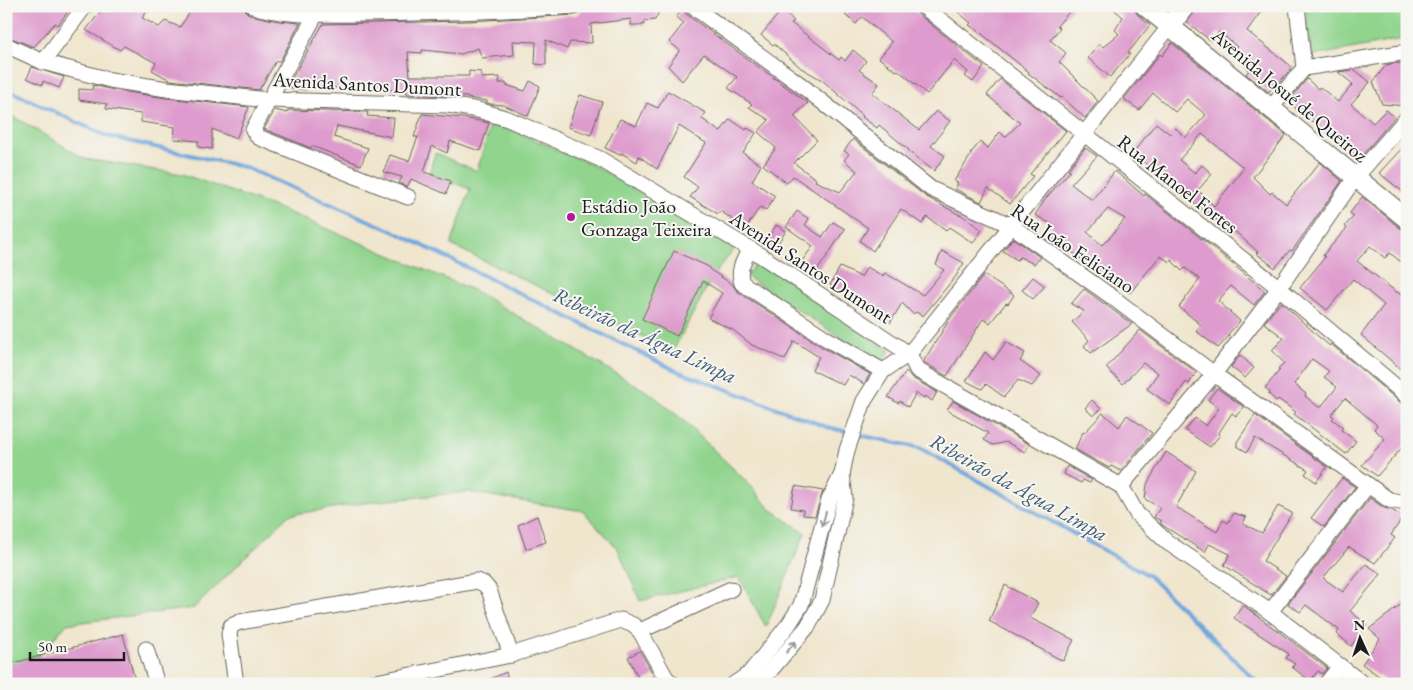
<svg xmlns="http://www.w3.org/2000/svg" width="1413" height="690" font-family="'EB Garamond',serif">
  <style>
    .green { fill: #90d48d; stroke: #567854 }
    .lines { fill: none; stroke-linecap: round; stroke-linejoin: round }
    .stream { stroke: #70a6dd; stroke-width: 4 }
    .building { fill: #de9bcd; fill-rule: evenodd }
    .minor-casing { stroke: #66635a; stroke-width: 17 }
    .major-casing { stroke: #66635a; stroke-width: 21 }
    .minor { stroke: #fff; stroke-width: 15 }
    .major { stroke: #fff; stroke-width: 19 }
    .oneway { stroke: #999 }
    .poi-dot { fill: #b5179e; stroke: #f6f6f2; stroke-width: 2 }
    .labels { text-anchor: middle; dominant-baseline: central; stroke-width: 4; stroke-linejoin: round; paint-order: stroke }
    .street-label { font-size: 20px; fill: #1c1c1c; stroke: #f6f6f2 }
    .poi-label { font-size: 20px; fill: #1c1c1c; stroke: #f6f6f2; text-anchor: start }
    .water-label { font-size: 21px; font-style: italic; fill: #425a73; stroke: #f6f6f2 }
  </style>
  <rect width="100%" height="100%" fill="#f6f6f2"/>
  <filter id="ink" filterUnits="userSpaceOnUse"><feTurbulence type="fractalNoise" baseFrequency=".02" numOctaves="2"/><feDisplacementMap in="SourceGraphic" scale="10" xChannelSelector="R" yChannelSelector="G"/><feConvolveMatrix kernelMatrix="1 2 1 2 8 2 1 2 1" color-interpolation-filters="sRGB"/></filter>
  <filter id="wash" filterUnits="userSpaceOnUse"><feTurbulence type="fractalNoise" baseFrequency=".0096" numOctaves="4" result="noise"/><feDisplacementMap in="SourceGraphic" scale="20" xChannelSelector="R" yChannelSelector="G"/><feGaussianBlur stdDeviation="1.12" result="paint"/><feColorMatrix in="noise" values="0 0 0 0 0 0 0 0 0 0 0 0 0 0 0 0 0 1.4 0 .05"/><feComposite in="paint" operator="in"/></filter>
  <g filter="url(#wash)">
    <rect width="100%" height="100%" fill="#f0e6ce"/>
    <!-- green -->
    <g class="green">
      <polygon points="1305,6 1406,6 1407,37 1403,39 1319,55 1313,55 1310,50"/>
      <polygon points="6,112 85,159 182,174 278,208 475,291 651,394 682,419 752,487 769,508 805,533 766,627 739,577 640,601 618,549 583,511 467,492 371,502 289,515 194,608 67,624 25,670 28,684 6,684"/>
      <polygon points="492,121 597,167 734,249 713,276 673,351 451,245 470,189 429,174 435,153 477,171"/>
      <polygon points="758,260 890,350 881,364 746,276"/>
    </g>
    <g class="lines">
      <!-- stream -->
      <g class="stream">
        <polyline points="6,89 106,136 244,167 393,231 675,370 827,427 848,432"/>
        <polyline points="855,434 920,448 1148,575 1259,684"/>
      </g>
    </g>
    <g id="blocks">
      <!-- building -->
      <g class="building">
        <polygon points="6,6 72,6 58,25 55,23 34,47 6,36"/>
        <polygon points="105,6 151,6 142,18 159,27 165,21 180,27 194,6 244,6 246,12 251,15 278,21 300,23 280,61 276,61 259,90 170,80 152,70 156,63 124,46 120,50 86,30"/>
        <polygon points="583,6 662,6 655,20 645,21 644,25 631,25 631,19 591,24 592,43 570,42 567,49 546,40 546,65 535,64 536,42 513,41 514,55 482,58 478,48 461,54 422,50 422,53 408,52 410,76 469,76 469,71 481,72 481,78 500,77 499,83 506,83 506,85 525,91 530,81 540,86 528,116 504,105 490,104 487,103 487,101 467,98 467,97 407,94 407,91 368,88 367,90 338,85 338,88 309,84 306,90 287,87 323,24 469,21 575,15 580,13"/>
        <polygon points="849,6 908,6 984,67 973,82 965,76 968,72 954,60 927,94 898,70 896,71 879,58 892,42 862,17 856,24 845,15 851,8"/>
        <polygon points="951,6 1074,6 1057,26 1060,28 1050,40 1066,53 1059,62 1098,101 1085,118 1062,97 1061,98 1028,73 1029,72 977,30 969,25 971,23"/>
        <polygon points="1110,6 1132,6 1138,15 1150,25 1128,53 1130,54 1110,77 1088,58 1099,44 1103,47 1119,34 1115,30 1123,17"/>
        <polygon points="1196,6 1265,6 1247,31 1292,67 1274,89 1272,87 1269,92 1246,74 1249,70 1243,63 1244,61 1233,52 1237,47 1219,32 1211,41 1187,22 1194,13"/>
        <polygon points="683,9 686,14 808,103 794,116 817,140 794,163 816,179 815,181 840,192 857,171 844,160 849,154 844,151 853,139 925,196 960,215 960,214 982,230 973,243 949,227 946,231 927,217 922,224 901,209 873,251 860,241 868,228 793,176 787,183 763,165 776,148 758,132 769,120 749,107 752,104 728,88 737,77 704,54 682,81 668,66 680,50 669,42 684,23 676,17"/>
        <polygon points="782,10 794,21 791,23 839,60 841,57 845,61 853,50 866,61 859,70 879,84 872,93 919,130 936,111 950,121 931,146 945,156 934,171 908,151 909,150 879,125 877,128 862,117 863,116 822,80 801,68 774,44 773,45 761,35"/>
        <path d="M1172,43L1286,135L1253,177L1270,194L1272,192L1286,204L1320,162L1342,181L1292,251L1290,250L1275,268L1256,253L1258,252L1220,218L1218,221L1198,207L1133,153L1156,123L1170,134L1176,128L1185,138L1206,115L1187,99L1175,112L1153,93L1139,110L1124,99L1160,54L1162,56ZM1202,134L1244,168L1214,206L1198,190L1212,174L1202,165L1195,173L1179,160Z"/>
        <polygon points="1396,63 1407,64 1407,106 1382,104 1373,82 1386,65"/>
        <polygon points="32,67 64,77 59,88 43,81 42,85 27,78"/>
        <polygon points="1355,70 1370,82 1351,104 1373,123 1386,110 1395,117 1358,160 1340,146 1341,145 1314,120 1312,122 1300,113 1289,101 1307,79 1318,89 1320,87 1338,102 1353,84 1338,72"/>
        <polygon points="1000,79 1066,131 1030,174 1033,176 1010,204 988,188 981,202 955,189 958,183 954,181 971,155 970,154 980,142 988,148 1000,132 1005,137 1020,123 987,95"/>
        <polygon points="93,85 114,90 166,98 249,107 236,139 212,129 212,149 198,147 198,141 174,139 175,127 141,122 141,114 106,109 107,104 79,100 79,89 92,90"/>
        <polygon points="668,91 706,113 701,118 720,132 730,119 746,130 747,128 756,133 743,153 761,165 752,181 775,196 766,210 760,207 746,228 720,211 718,214 690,197 698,187 684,177 706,143 679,126 657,169 639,156 637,162 621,153 620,155 605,148 620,119 636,126 647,103 658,108"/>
        <polygon points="580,95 602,102 591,135 568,127"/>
        <polygon points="275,110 287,113 288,110 368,112 367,116 394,118 392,137 337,126 334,137 368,148 361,165 312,146 311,148 264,129"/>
        <polygon points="422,114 464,118 489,123 480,151 450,141 447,153 432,146 424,172 451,181 446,194 411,179 407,187 399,183 402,177 383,172 390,155 409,161 418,137 414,137"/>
        <polygon points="1407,143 1407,195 1379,173"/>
        <path d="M1085,148L1097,156L1071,184L1092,200L1115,171L1144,196L1145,194L1212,247L1265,291L1254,305L1231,286L1218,301L1240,321L1228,334L1229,336L1218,348L1196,331L1201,325L1179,307L1200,279L1185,268L1182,271L1171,260L1170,262L1160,256L1130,293L1097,272L1061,243L1059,246L1043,237L1053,225L1035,215L1046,198L1070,171L1068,170ZM1108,209L1125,219L1111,236L1102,245L1087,232Z"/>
        <polygon points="1362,197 1400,228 1407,230 1407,267 1390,253 1385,258 1370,246 1357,261 1395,291 1404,296 1404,301 1407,303 1407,365 1402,370 1361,335 1384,305 1353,279 1327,310 1300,288 1325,257 1323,255 1347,228 1345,226 1354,216 1350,213"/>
        <polygon points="797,211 809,219 805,225 822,237 833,222 845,229 817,271 802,261 813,246 786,227"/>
        <polygon points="776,225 786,231 775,247 766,241"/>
        <polygon points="1013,238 1040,257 1034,264 1020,257 1017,260 1003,251"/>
        <polygon points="674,251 709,267 709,269 732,284 737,291 822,347 870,374 864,384 849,375 843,385 812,370 819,357 794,341 785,360 767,351 752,345 733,330 708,318 722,293 703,281 677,336 642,319"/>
        <polygon points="942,251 964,263 956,276 923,316 916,312 913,314 902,303 890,323 864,303 862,305 830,285 840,267 861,277 867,267 883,276 885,273 923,295 944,270 936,265"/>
        <polygon points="984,275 1014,295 1008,304 1006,303 990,323 983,319 947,376 923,362 951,317"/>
        <polygon points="1033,277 1045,286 1033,299 1022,290"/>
        <polygon points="1084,289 1132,324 1091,353 1084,346 1089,340 1072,322 1084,311 1071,304"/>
        <path d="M1281,302L1319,337L1330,346L1331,344L1401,403L1407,405V442L1377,476L1362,465L1385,439L1374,429L1377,425L1345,398L1331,415L1334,417L1332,419L1343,427L1341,430L1356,441L1346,454L1294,414L1296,412L1278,399L1276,401L1269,394L1270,392L1265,388L1280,370L1278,369L1284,363L1272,350L1284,338L1264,323ZM1312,359L1329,371L1324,377L1337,387L1320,408L1305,396L1306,394L1294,384Z"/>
        <polygon points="1140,330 1196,372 1189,384 1186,382 1170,405 1147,389 1158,373 1143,363 1123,384 1106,368"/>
        <polygon points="1006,342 1025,353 1020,361 1041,376 1032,386 1018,380 1004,397 986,384 982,389 966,381 985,352 993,360"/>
        <polygon points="1240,355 1254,368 1245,378 1231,367"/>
        <polygon points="906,371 912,378 937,392 932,401 925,396 924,398 916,393 908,407 900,401 898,403 888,397"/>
        <polygon points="1217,388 1244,407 1236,416 1232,413 1218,434 1220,435 1210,447 1185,430 1195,418 1206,426 1219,408 1208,400"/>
        <polygon points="1092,400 1101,409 1093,416 1085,408"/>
        <polygon points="953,401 1029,444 1025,452 1006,442 993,445 984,440 988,433 947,410"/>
        <polygon points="1103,413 1119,427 1127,415 1152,433 1121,471 1111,466 1109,468 1075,449 1083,432 1084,433"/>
        <polygon points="1255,415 1327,467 1316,482 1305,474 1308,470 1255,438 1247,452 1237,446 1237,442"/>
        <polygon points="1166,452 1196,471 1176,507 1217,532 1223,520 1228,523 1234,513 1246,517 1243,524 1262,533 1278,506 1292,513 1263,561 1286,576 1271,595 1224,565 1230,554 1209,544 1205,552 1162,525 1160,522 1161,521 1154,517 1160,508 1145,499 1147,484"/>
        <polygon points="1067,466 1092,480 1090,483 1083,480 1081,483 1064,474"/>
        <polygon points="1342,478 1355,487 1324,527 1311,518"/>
        <polygon points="795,486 823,491 815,516 803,515 803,510 791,508"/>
        <polygon points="1370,498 1384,508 1392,510 1403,517 1391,535 1395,538 1375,563 1349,547 1323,578 1343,592 1366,564 1381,574 1350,611 1367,625 1351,646 1337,634 1339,630 1306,605 1300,612 1288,604"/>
        <polygon points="537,516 546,542 526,549 518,525"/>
        <polygon points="1005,585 1038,603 1030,618 1074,640 1063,661 989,621"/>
        <polygon points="1407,600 1407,684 1390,684 1362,664 1380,639 1369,629"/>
        <polygon points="1243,605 1327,668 1322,674 1318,671 1310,681 1292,667 1295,664 1286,658 1289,654 1234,618"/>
        <polygon points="123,634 136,684 9,684 6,665"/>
        <polygon points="640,651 654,676 641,683 628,657"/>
        <polygon points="506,672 509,684 479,684"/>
      </g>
    </g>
  </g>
  <g filter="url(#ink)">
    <use href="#blocks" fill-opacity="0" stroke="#66635a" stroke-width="1"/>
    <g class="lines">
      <defs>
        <g id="minor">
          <path d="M253,6C288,17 327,14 363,14C434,13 504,11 574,6"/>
          <polyline points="692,6 801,85 931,189 1012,226 1112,297 1214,374 1389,500 1400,502 1407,501"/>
          <polyline points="923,6 1279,288 1407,396"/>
          <polyline points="1297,6 1304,68"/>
          <polyline points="321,7 316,14 255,126 253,130 258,137 408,197"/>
          <polyline points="6,45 43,62 110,80 167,89 268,100 448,105 478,110 508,119 600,159 760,255 846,312 909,354 917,370 1121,486 1137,514 1167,542 1270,612 1363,684"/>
          <polyline points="43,62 85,6"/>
          <polyline points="1304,68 1407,52"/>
          <polyline points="1271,108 1304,68"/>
          <path d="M750,249C744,260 737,270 742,283L827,339L883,371"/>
          <polyline points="1121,486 1214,374 1279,288 1355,178 1407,118"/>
          <polyline points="1270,612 1368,485"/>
          <polyline points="640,631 666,678 673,684"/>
          <polyline points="146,649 157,684"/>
          <polyline points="236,684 229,634 231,626 240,622 477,581 484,584 489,590 511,655"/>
          <polyline points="366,684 511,655 621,620 633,625 640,631 731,589"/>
          <polyline points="734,684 749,674 789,624 801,605 829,500 842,474 847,450 864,401 883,371 909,354 1170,26"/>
          <polyline points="759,684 808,626 822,600 845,498 842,474"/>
          <polyline points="1326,684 1340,666"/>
        </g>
        <g id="major">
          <polyline points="1145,6 1407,219"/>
          <polyline points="1170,26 1185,6"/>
        </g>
      </defs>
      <!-- minor casing -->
      <use href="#minor" class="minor-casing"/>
      <!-- major casing -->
      <use href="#major" class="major-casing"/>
      <!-- minor -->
      <use href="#minor" class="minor"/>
      <!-- major -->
      <use href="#major" class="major"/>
    </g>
    <!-- one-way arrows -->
    <defs><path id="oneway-shaft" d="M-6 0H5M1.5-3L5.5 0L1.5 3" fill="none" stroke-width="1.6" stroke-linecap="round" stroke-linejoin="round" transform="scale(1.25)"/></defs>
    <g class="oneway">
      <use href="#oneway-shaft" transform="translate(824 519) rotate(105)"/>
      <use href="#oneway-shaft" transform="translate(791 647) rotate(-50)"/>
    </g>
  </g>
  <!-- markers -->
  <circle class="poi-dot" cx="571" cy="217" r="5"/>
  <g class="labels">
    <!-- street labels -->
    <g class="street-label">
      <text transform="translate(367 84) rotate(3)">Avenida Santos Dumont</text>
      <text transform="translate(1290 95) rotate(40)">Avenida Josué de Queiroz</text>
      <text transform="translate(1178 184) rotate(38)">Rua Manoel Fortes</text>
      <text transform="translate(1073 248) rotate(34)">Rua João Feliciano</text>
      <text transform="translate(811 267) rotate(33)">Avenida Santos Dumont</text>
    </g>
    <!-- poi labels -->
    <g class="poi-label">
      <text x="581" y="206">Estádio João<tspan x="581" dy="23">Gonzaga Teixeira</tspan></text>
    </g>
    <!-- water labels -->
    <g class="water-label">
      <text transform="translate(645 335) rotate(25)">Ribeirão da Água Limpa</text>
      <text transform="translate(1019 487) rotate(29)">Ribeirão da Água Limpa</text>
    </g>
  </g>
  <!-- margin -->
  <rect width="1413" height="690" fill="none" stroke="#f6f6f2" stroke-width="25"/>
  <!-- north arrow -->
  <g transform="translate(1360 638) rotate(357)" stroke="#f6f6f2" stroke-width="4" paint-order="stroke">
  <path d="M0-4L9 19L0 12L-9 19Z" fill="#1c1c1c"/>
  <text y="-8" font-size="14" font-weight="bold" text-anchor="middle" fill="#1c1c1c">N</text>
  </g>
  <!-- scale -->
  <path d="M30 652v8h94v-8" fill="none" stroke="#1c1c1c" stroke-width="2.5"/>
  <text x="38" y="652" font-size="15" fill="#1c1c1c" stroke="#f6f6f2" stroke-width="4" paint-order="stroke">50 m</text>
</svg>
